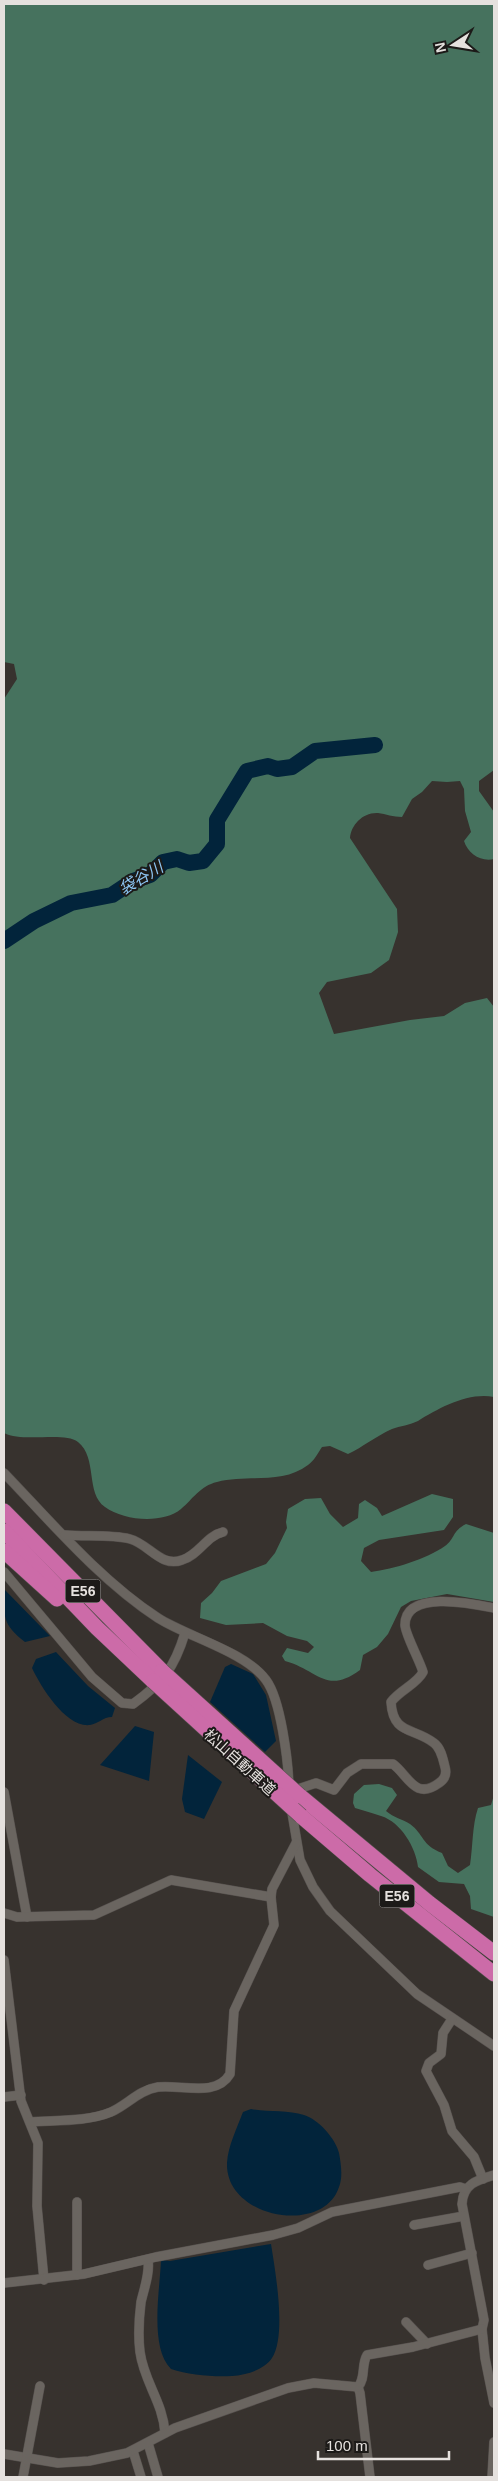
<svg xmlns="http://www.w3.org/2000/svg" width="498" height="2481" font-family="Arial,'Noto Sans JP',sans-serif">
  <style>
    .forest { fill: #46725e }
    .water { fill: #02243b }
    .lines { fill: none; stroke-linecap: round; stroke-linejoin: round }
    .river { stroke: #02243b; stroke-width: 16 }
    .street-casing { stroke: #56514e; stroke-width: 10 }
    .highway-casing { stroke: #56514e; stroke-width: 16 }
    .street { stroke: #6a6560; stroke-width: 9 }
    .highway { stroke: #cc6ba8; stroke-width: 15 }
    .highway-bridge-casing { stroke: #56514e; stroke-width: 16; stroke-linecap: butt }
    .highway-bridge { stroke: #cc6ba8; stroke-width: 15 }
    .labels { text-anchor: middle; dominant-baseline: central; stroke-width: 4; stroke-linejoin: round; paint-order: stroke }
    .shield { fill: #1c1a18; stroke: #a9a5a3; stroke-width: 1 }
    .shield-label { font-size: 14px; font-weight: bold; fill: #e5e1de }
    .street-label { font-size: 15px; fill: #e5e1de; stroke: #1c1a18 }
    .water-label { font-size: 16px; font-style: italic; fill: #8dc6f4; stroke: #1c1a18 }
  </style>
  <rect width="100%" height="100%" fill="#37322e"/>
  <!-- forest -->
  <g class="forest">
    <path d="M4,4H494V770L479,781V791L494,812V859C481,862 468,854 464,841L471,832L465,811L464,789L460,781L447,782L432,781L422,792L412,799L402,817C393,817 386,814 378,813C363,812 351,825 350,838L397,909L398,932L389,960L371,973L327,982L319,993L334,1034L410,1020L444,1016L465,1003L487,998L494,1007V1397C468,1392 439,1408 418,1421C410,1425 400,1426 392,1429C376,1436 363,1447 348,1454L330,1446L322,1447C318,1453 314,1461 308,1465C282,1485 247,1474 217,1482C200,1486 193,1499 181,1509C163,1524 124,1521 105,1507C85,1493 98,1458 78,1442C64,1431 24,1443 4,1433V699L17,679L14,664L4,662Z"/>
    <path d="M432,1494L453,1499V1517L444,1530L379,1540L364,1548L361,1561L371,1572C394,1569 426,1559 445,1546C455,1539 452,1531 466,1524L494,1533V1602L447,1594L411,1601L401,1607L388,1634L377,1647L363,1655L360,1670C326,1695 318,1670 285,1661L282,1656L287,1648L308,1653L314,1647L307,1641L287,1636L263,1623L226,1625L200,1618L201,1603L212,1593L221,1581L266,1564L275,1553L287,1528L286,1522L288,1509L305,1499L321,1498L330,1514L343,1527L358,1518L359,1504L365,1500L377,1508L382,1516Z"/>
    <path d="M379,1784L392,1788L397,1795L386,1811C394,1818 402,1819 410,1824C424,1834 421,1845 442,1853L448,1866L458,1873L470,1865C473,1846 472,1826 478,1808L491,1805L494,1795V1917L471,1909L470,1896L464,1884L439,1882L418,1867C416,1848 401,1822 381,1816C373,1813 364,1811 355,1808L353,1803L354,1794L364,1785Z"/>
  </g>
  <!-- water -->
  <g class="water">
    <path d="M4,1589L50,1636L25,1642C2,1624 4,1617 4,1589Z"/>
    <path d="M56,1652L88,1686L115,1708L112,1717C103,1717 98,1724 90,1725C66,1728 41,1687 32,1668L36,1659Z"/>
    <polygon points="231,1664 253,1674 266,1695 276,1741 265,1752 210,1702 225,1667"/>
    <polygon points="135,1726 154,1732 149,1781 100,1765"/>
    <polygon points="188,1755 222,1782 204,1819 185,1812 182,1799"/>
    <path d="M251,2109C268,2112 288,2110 304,2115C318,2119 336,2139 339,2153C341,2164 343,2177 339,2187C323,2236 225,2218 227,2163C228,2146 237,2128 243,2112Z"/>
    <path d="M271,2244C275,2270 287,2335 272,2358C264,2370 246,2375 232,2376C212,2377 189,2375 171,2369C149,2347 160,2289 161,2260L170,2261Z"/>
  </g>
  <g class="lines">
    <!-- river -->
    <polyline class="river" points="4,941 34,921 71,903 112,895 133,881 150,875 163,862 177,859 189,863 203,861 217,844 217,820 247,771 268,766 277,769 292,767 315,751 375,745"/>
    <defs>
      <g id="street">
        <path d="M4,1473C52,1523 100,1580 158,1618C188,1637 246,1652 266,1680C281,1700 288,1761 289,1786"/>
        <path d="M65,1535C85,1537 110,1534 130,1539C149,1544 161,1568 182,1560C199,1555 206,1536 223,1532"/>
        <path d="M4,1572L92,1677L122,1703L133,1704C163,1682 174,1669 185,1633"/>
        <path d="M292,1791L316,1783L334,1790L347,1773L361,1764H393C408,1775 415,1801 439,1783C445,1779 447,1774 445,1767C443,1759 441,1748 434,1743C413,1727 393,1735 391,1702C400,1690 417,1684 423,1672C420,1661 405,1634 405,1625C405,1589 474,1604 494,1608"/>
        <polyline points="4,1792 27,1917"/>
        <polyline points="291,1807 300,1860 313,1887 330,1911 417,1994 494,2046"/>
        <polyline points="4,1913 17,1917 94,1915 171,1880 271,1897"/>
        <polyline points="4,1960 21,2101 38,2143 37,2206 44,2280"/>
        <polyline points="452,2019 443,2033 441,2054 429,2063 426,2071 444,2105 452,2131 474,2157 483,2179"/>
        <polyline points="4,2097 21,2095"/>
        <path d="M30,2122C55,2120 87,2122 111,2112C127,2105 139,2090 158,2087C181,2084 216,2098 230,2074L234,2011L274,1925L271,1897L272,1889L296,1843"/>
        <path d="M494,2175C477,2180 463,2184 462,2204L484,2320L482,2329L485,2358L494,2403"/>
        <polyline points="77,2202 77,2275"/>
        <polyline points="414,2225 464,2216"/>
        <path d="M148,2260C150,2273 144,2289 141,2302C139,2318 138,2336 140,2352C144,2382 163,2402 165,2433"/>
        <polyline points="428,2265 472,2253"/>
        <polyline points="4,2283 84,2274 156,2257 273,2235 298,2228 332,2212 460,2187 466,2189"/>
        <polyline points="406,2322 427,2344"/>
        <polyline points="358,2387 360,2393 370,2477"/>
        <polyline points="148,2443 158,2477"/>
        <polyline points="133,2451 141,2477"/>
        <path d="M4,2454L58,2463L89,2461L127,2453L175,2428L288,2388L314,2383L358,2387C366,2378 361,2365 367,2355L413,2347L482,2329"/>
        <polyline points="23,2477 40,2386"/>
        <polyline points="492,2477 494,2442"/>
      </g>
      <g id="highway">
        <polyline points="4,1511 162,1671"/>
        <polyline points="4,1531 97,1628 153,1681"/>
        <polyline points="4,1551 57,1599"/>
        <polyline points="300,1796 429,1903 494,1953"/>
        <polyline points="301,1816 370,1875 494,1974"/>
      </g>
    </defs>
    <!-- street casing -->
    <use href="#street" class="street-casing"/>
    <!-- highway casing -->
    <use href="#highway" class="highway-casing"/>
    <!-- street -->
    <use href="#street" class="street"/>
    <!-- highway -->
    <use href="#highway" class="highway"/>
    <defs>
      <g id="highway-bridge">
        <polyline points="162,1671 300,1796"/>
        <polyline points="153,1681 301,1816"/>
      </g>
    </defs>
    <!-- highway-bridge casing -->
    <use href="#highway-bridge" class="highway-bridge-casing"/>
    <!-- highway-bridge -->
    <use href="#highway-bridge" class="highway-bridge"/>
  </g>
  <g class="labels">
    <!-- shield labels -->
    <g class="shield">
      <rect x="65.5" y="1579.5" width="35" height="23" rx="4"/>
      <rect x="379.5" y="1884.5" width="35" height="23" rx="4"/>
    </g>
    <g class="shield-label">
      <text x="83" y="1591">E56</text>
      <text x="397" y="1896">E56</text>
    </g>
    <!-- street labels -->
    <g class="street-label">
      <text transform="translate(240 1762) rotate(42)">松山自動車道</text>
    </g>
    <!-- water labels -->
    <g class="water-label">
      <text transform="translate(141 878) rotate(-31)">袋谷川</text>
    </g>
  </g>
  <!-- border -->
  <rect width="498" height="2481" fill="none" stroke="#e5e1de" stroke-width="10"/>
  <!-- north arrow -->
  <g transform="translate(453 45) rotate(258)" stroke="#1c1a18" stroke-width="4" paint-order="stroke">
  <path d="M0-4L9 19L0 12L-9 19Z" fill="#e5e1de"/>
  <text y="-8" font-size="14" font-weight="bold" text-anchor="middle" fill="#e5e1de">N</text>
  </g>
  <!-- scale -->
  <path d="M318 2451v8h131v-8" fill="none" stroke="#e5e1de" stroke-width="2.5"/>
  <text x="326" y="2451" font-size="15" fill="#e5e1de" stroke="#1c1a18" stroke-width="4" paint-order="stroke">100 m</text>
</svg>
